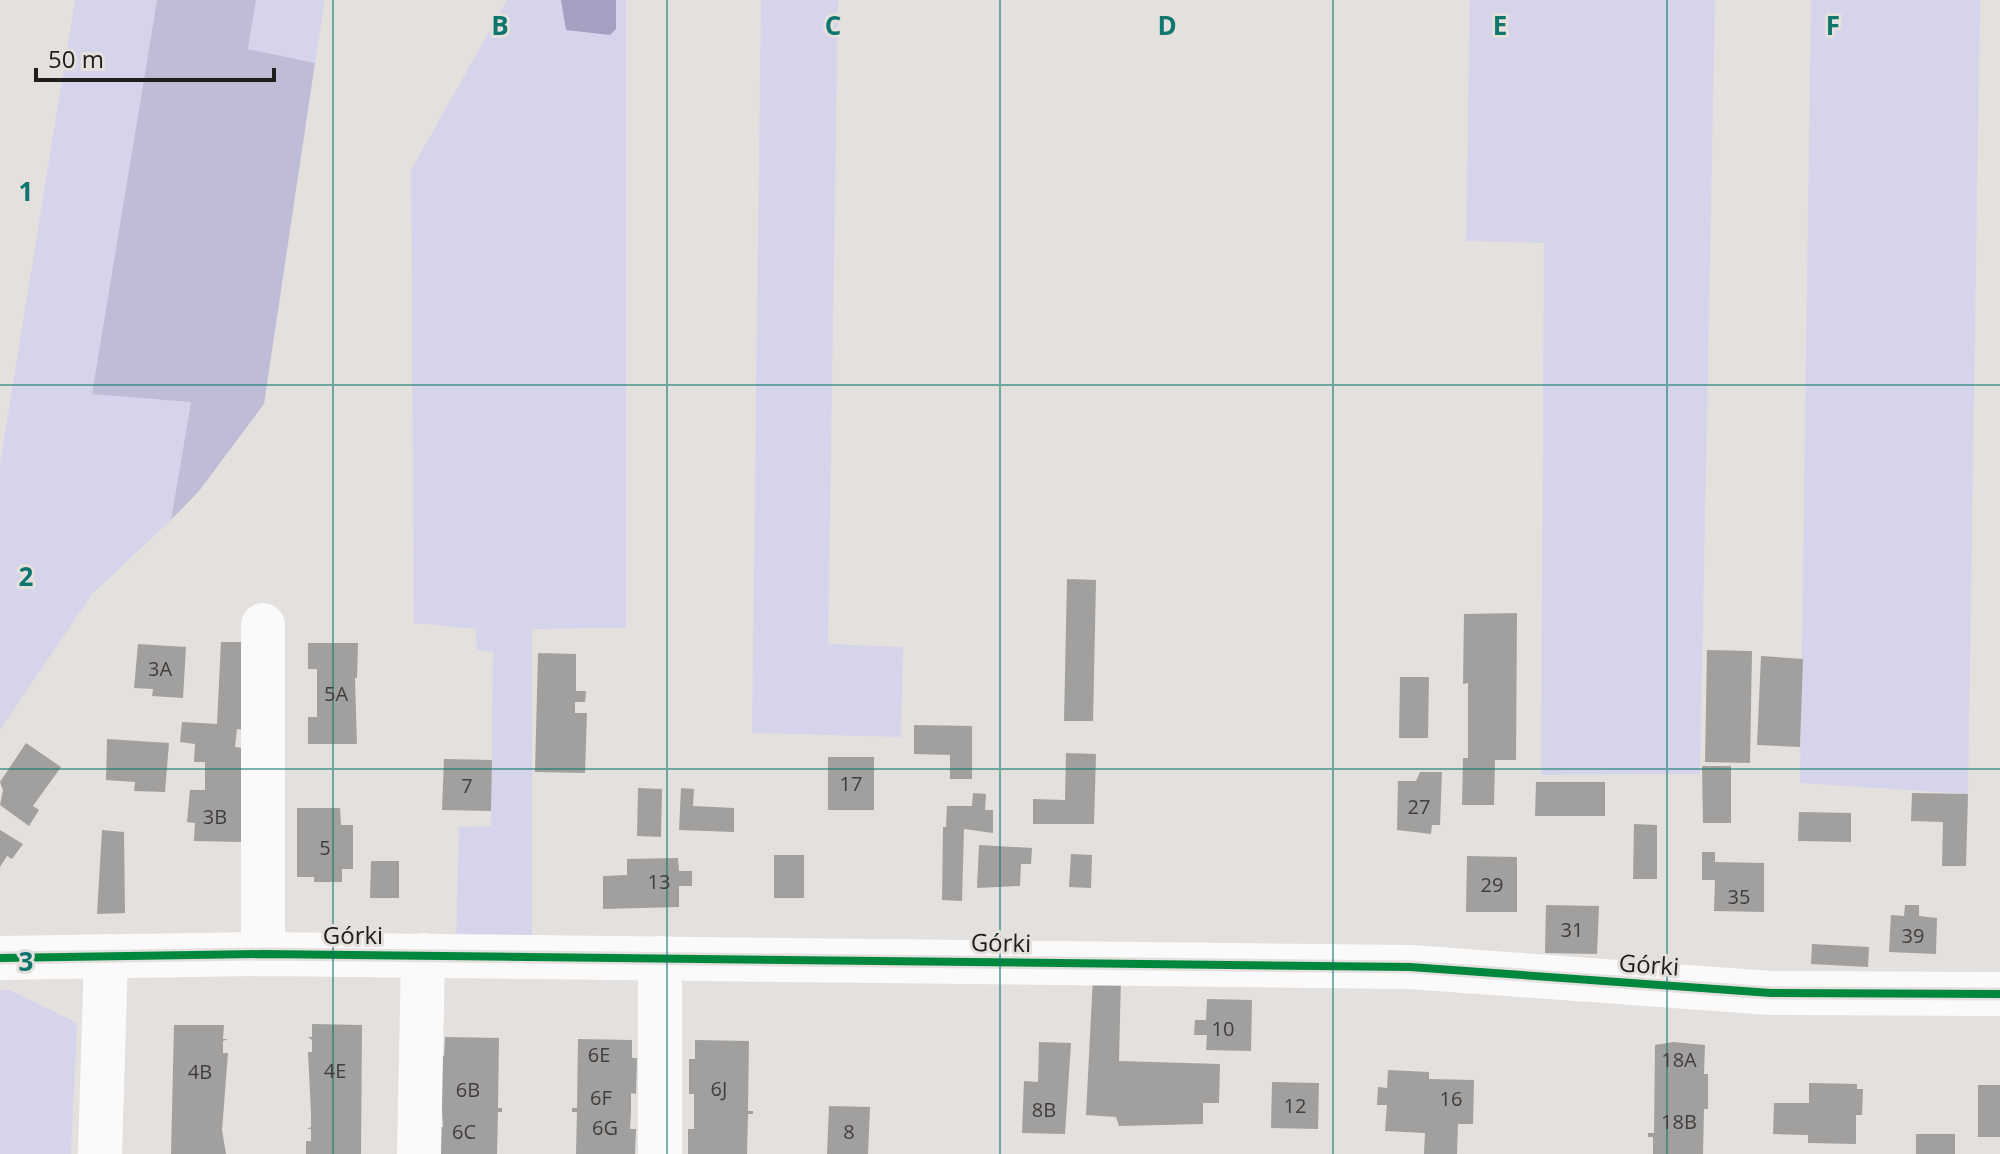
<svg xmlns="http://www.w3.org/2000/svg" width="2000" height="1154" font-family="'Open Sans',sans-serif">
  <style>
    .green { fill: #d6d4eb }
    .forest { fill: #bfbcd7 }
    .water { fill: #a3a0c1 }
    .building { fill: #a2a09e }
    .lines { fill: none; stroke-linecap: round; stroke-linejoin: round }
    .minor { stroke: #fbfafa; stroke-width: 44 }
    .cycleway-casing { stroke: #e4e0dd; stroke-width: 13 }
    .cycleway { stroke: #00873e; stroke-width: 8 }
    .grid { fill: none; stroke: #0f766e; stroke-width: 2; stroke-opacity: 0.55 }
    .labels { text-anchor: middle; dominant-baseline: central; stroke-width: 6; stroke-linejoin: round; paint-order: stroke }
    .number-label { font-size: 20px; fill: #403e3d }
    .street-label { font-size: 24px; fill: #1f1e1d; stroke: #e4e0dd }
    .grid-label { font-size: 26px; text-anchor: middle; font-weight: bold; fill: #0f766e; stroke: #e4e0dd; stroke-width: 6; stroke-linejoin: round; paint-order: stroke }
  </style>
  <rect width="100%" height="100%" fill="#e3e0de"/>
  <!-- green -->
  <g class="green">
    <polygon points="75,0 157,0 92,393 191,401 171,520 92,594 0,730 0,464"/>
    <polygon points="256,0 325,0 315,63 248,49"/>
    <polygon points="507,0 626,0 626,628 532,629 532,946 456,946 459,827 491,826 493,652 477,650 476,629 414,623 411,170"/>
    <polygon points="761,0 838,0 828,644 903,647 901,737 752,733"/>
    <polygon points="1470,0 1715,0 1700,774 1541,775 1544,243 1466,241"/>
    <polygon points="1811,0 1980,0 1968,794 1800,783"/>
    <polygon points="0,990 10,990 77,1023 71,1154 0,1154"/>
  </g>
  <!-- forest -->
  <polygon class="forest" points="157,0 256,0 248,49 315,63 264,404 199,491 171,520 191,402 92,394"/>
  <!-- water -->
  <polygon class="water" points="561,0 616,0 616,29 610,35 566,30"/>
  <!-- building -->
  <g class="building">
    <polygon points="1067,579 1096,580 1093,721 1064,721"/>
    <polygon points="1517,613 1516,760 1495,760 1494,805 1462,805 1463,758 1468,758 1468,683 1463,684 1464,614"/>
    <polygon points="221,642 249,642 245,730 237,729 235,747 243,748 241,842 194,841 195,823 187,822 190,790 205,790 205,762 194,762 195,744 180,742 182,722 217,724"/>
    <polygon points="308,643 358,643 357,678 355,678 357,744 308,744 308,717 317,717 317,669 308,669"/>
    <polygon points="138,644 186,647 183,698 152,696 153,689 134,688"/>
    <polygon points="1707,650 1752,651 1750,763 1705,762"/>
    <polygon points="538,653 576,654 576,691 586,691 585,702 575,702 575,713 587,713 585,773 535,772"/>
    <polygon points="1761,656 1803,659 1800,747 1757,745"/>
    <polygon points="1400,677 1429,677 1428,738 1399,738"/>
    <polygon points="914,725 972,726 972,779 950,779 950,755 914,754"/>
    <polygon points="107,739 169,743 165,792 134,791 135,782 106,780"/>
    <polygon points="26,743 61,767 33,806 39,810 29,826 0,805 3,790 0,782"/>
    <polygon points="1066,753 1096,754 1094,824 1033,824 1033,799 1065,800"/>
    <rect x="828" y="757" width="46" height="53"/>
    <polygon points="444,759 492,760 491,811 442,810"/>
    <polygon points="1702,766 1731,766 1731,823 1703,823"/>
    <polygon points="1420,772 1442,772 1440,825 1432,825 1431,834 1397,830 1398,781 1416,781"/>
    <polygon points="1536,782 1605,782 1605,816 1535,816"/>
    <polygon points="638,788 662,789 661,837 637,836"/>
    <polygon points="681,788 694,789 693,806 734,808 734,832 679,830"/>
    <polygon points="973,793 986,794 985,810 993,810 993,833 964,829 962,901 942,900 943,827 946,827 947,806 972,806"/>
    <polygon points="1912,793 1968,794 1966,866 1942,866 1943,822 1911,821"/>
    <polygon points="297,808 340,808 341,825 353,825 353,869 342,869 342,882 314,882 314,877 297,877"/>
    <polygon points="1799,812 1851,813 1851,842 1798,841"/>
    <polygon points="1634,824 1657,825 1657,879 1633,879"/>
    <polygon points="0,830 23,844 12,859 7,856 0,867"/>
    <polygon points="102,830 124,832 125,913 97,914"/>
    <polygon points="979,845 1032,848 1031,864 1021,864 1020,886 977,888"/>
    <polygon points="1702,852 1715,852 1715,862 1764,863 1764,912 1714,911 1715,880 1702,880"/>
    <polygon points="1071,854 1092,855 1091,888 1069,887"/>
    <rect x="774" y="855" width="30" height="43"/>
    <polygon points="1467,856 1517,857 1517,912 1466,912"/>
    <polygon points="678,858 679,871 692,871 692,886 679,886 679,907 603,909 603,876 627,875 627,859"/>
    <polygon points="371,861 399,861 399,898 370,898"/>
    <polygon points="1546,905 1599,906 1597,954 1545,953"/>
    <polygon points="1905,905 1919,905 1919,916 1937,918 1936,954 1889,952 1891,915 1904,916"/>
    <polygon points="1812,944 1869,947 1868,967 1811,964"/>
    <polygon points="1093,977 1121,977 1119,1061 1220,1064 1219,1103 1203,1103 1203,1124 1119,1126 1116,1117 1086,1115"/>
    <polygon points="1207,999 1252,1000 1251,1051 1206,1050 1207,1035 1194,1035 1195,1020 1206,1020"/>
    <polygon points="312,1024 362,1025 361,1154 306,1154 306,1141 311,1141 311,1129 307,1129 311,1127 311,1114 308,1052 312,1052 312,1040 308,1037 312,1037"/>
    <polygon points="174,1025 224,1025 223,1039 228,1039 223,1041 223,1053 228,1053 222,1130 226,1154 171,1154"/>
    <polygon points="445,1037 499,1038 498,1108 502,1108 502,1112 498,1112 497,1154 437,1154 438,1127 443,1127 439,1055 444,1056"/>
    <polygon points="578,1039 632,1040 632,1058 637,1058 636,1094 631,1093 631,1111 630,1129 636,1129 635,1154 576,1154 577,1112 572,1112 572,1108 577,1108"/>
    <polygon points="695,1040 749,1041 748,1111 753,1111 753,1114 748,1114 747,1154 688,1154 688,1129 694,1129 694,1094 689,1094 689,1059 695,1059"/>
    <polygon points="1039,1042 1071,1043 1065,1134 1022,1133 1024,1081 1038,1082"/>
    <polygon points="1673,1042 1705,1045 1704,1074 1708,1074 1708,1109 1704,1109 1703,1154 1653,1154 1653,1137 1648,1137 1648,1133 1654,1133 1655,1045"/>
    <polygon points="1388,1070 1429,1072 1429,1079 1474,1080 1473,1124 1458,1124 1457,1154 1424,1154 1425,1133 1385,1131 1387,1105 1377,1105 1378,1087 1387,1088"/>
    <polygon points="1272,1082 1319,1083 1318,1129 1271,1128"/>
    <polygon points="1809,1083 1857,1084 1857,1089 1863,1089 1862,1115 1856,1115 1856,1144 1808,1143 1808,1135 1773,1134 1774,1103 1809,1103"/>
    <rect x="1978" y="1085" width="22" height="52"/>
    <polygon points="829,1106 870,1107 868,1154 827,1154"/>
    <rect x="1916" y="1134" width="39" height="20"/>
  </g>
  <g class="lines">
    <!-- minor -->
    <g class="minor">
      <polyline points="263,625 263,954"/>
      <polyline points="0,958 263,954 1410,967 1771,993 2000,994"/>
      <polyline points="660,958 660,1154"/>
      <polyline points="100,1154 106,956"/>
      <polyline points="419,1154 423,955"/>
    </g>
    <defs>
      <polyline id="cycleway" points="0,958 263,954 1410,967 1771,993 2000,994"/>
    </defs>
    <!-- cycleway casing -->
    <use href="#cycleway" class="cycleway-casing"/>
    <!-- cycleway -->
    <use href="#cycleway" class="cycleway"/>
  </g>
  <!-- grid -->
  <path class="grid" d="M333,0V1154M667,0V1154M1000,0V1154M1333,0V1154M1667,0V1154M0,385H2000M0,769H2000"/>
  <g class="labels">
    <!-- number labels -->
    <g class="number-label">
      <text x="160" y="668">3A</text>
      <text x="336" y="693">5A</text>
      <text x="851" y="783">17</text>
      <text x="467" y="785">7</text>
      <text x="1419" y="806">27</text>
      <text x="215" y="816">3B</text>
      <text x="325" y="847">5</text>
      <text x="659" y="881">13</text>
      <text x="1492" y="884">29</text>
      <text x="1739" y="896">35</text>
      <text x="1572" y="929">31</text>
      <text x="1913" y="935">39</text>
      <text x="1223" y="1028">10</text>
      <text x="599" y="1054">6E</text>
      <text x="1679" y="1059">18A</text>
      <text x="335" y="1070">4E</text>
      <text x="200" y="1071">4B</text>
      <text x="719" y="1088">6J</text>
      <text x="468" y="1089">6B</text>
      <text x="601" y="1097">6F</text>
      <text x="1451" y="1098">16</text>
      <text x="1295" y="1105">12</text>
      <text x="1044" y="1109">8B</text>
      <text x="1679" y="1121">18B</text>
      <text x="605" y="1127">6G</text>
      <text x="464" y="1131">6C</text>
      <text x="849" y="1131">8</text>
    </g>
    <!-- street labels -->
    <g class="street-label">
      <text x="353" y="934">Górki</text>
      <text transform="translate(1001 942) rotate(1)">Górki</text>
      <text transform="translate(1649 964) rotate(4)">Górki</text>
    </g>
  </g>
  <g class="grid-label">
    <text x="500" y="35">B</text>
    <text x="833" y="35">C</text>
    <text x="1167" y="35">D</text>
    <text x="1500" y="35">E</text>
    <text x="1833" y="35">F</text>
    <text x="26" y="201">1</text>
    <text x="26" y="586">2</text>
    <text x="26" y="971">3</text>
  </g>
  <!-- scale -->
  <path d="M36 68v12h238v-12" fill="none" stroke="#1f1e1d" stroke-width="4"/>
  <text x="48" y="68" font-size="24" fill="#1f1e1d" stroke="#e4e0dd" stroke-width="6" paint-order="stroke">50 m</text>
</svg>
